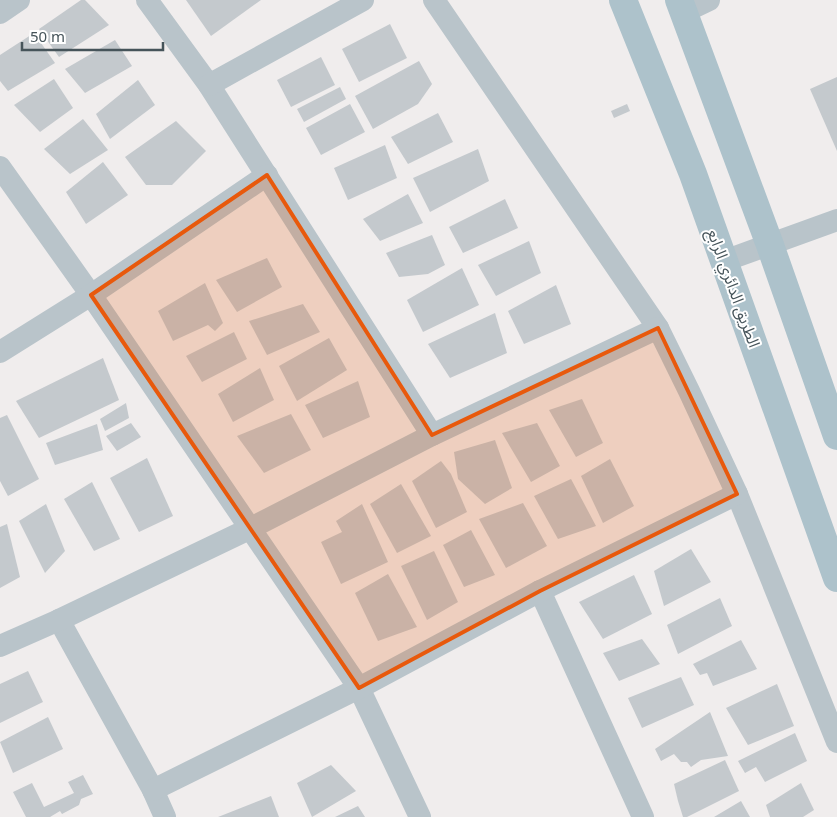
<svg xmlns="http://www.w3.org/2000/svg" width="837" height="817" font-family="'Noto Sans','Noto Sans Arabic',sans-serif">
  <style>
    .building { fill: #c4c9cd }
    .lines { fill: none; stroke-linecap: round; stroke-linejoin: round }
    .street { stroke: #b9c4ca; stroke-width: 22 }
    .primary { stroke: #adc2cb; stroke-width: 28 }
    .marked { fill: #e8590c; fill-opacity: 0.2; stroke: #e8590c; stroke-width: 4; stroke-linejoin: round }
    .labels { text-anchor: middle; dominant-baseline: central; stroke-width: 4; stroke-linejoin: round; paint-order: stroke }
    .street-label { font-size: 16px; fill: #46545a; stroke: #fff }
  </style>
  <rect width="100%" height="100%" fill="#f0eded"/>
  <!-- building -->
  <g class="building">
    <polygon points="81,0 85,0 109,25 59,57 39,29"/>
    <polygon points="186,0 261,0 211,36"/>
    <polygon points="390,24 407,58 359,82 342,49"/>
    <polygon points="34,33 55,63 8,91 0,81 0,55"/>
    <polygon points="115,40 132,66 85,93 65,69"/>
    <polygon points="321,57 335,85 291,107 277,80"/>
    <polygon points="419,61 432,84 418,104 373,129 355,96"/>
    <polygon points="837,77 837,151 810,89"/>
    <polygon points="54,79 73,108 40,132 14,105"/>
    <polygon points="138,80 155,105 110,139 96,114"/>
    <polygon points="340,87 346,99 304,122 297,109"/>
    <polygon points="350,104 365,132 321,155 306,128"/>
    <polygon points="627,104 630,111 614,118 611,111"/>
    <polygon points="438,113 453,142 408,164 391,137"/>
    <polygon points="83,119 108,150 70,174 44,149"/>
    <polygon points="176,121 206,151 172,185 146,185 125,157"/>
    <polygon points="385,145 397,178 348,200 334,168"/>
    <polygon points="478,149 489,181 430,212 413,178"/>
    <polygon points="103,162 128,195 86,224 66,192"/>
    <polygon points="408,194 423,223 380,241 363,219"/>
    <polygon points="505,199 518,228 463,253 449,227"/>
    <polygon points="432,235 445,265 428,274 399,277 386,253"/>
    <polygon points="529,241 541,273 496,296 478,265"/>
    <polygon points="267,258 282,287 237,312 216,280"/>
    <polygon points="462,268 479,305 423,332 407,300"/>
    <polygon points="205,283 223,323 215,331 208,325 173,341 158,311"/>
    <polygon points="556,285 571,324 524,344 508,311"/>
    <polygon points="303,304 320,332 267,355 249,321"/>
    <polygon points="495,313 507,353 450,378 428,344"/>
    <polygon points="234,332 247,359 202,382 186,356"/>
    <polygon points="329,338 347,370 297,401 279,366"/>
    <polygon points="103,358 119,400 39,438 16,401"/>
    <polygon points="260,368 274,400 233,422 218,394"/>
    <polygon points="358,381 370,417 323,438 305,405"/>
    <polygon points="582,399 603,443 576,457 549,410"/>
    <polygon points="126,403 129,418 105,431 100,419"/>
    <polygon points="291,414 311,450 264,473 237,436"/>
    <polygon points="7,415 39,479 8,496 0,481 0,418"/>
    <polygon points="131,423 141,437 117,451 106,436"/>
    <polygon points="537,423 560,466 531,482 502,433"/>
    <polygon points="97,424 103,450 55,465 46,443"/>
    <polygon points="495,440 512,488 485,504 458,479 454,452"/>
    <polygon points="147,458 173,516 139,532 110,478"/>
    <polygon points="610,459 634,506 603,523 581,476"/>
    <polygon points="441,461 451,474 467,512 436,528 412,481"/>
    <polygon points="571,479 596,526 558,539 534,496"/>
    <polygon points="92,482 120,539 94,551 64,499"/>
    <polygon points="401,484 431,536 397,553 370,504"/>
    <polygon points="523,503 547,546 506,568 479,519"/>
    <polygon points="46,504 65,551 45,573 19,521"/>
    <polygon points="362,504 388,562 341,584 321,542 342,532 336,521"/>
    <polygon points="7,524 20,577 0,588 0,527"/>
    <polygon points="471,530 495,575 464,587 443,545"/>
    <polygon points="691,549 711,582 664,606 654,571"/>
    <polygon points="434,551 458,602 427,620 401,566"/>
    <polygon points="388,574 417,627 378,641 355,593"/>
    <polygon points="634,575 652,614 603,639 579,602"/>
    <polygon points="720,598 732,626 678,654 667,625"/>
    <polygon points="642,639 660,664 619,681 603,653"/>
    <polygon points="741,640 757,669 713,686 707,673 700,675 693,664"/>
    <polygon points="28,671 43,702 0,723 0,684"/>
    <polygon points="681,677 694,705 642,728 628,698"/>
    <polygon points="777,684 794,726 748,745 726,708"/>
    <polygon points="710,712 728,756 701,760 691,767 687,762 681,762 674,754 661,761 655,749"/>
    <polygon points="48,717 63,749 13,773 0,742"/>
    <polygon points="795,733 807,761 765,782 756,767 745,773 738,761"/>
    <polygon points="725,760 739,791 687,817 683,817 678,801 674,784"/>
    <polygon points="331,765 356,791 312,817 297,783"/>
    <polygon points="83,775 93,794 81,799 79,805 62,814 60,811 50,817 26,817 13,792 32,783 44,807 74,793 68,782"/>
    <polygon points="801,783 814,810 803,817 770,817 766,805"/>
    <polygon points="271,796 279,817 218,817"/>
    <polygon points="741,801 750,817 714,817"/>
    <polygon points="358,806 365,817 335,817"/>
  </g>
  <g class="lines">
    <!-- street -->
    <g class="street">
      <polyline points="147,0 209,85 432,435"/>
      <polyline points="434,0 658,328 689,391 737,494 837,742"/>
      <polyline points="684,12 709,0"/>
      <polyline points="0,13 19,0"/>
      <polyline points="209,85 363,0"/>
      <polyline points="0,167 91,295 359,688 420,817"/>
      <polyline points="724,261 837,220"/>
      <polyline points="0,352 91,295 267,175"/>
      <polyline points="540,591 643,817"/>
      <polyline points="59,620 153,790 165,817"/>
      <polyline points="0,646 59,620 249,529 432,435 658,328"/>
      <polyline points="153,790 359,688 540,591 737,494"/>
    </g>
    <!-- primary -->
    <g class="primary">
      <polyline points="623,0 693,174 837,578"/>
      <polyline points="679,0 770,245 837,436"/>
    </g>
  </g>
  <!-- marked area -->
  <path class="marked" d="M267,175L432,435L658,328L737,494L540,591L359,688L91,295Z"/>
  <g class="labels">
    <!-- street labels -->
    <g class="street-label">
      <text transform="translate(734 288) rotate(70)">الطريق الدائري الرابع</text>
    </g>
  </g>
  <!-- scale -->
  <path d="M22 42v8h141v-8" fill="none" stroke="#46545a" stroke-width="2.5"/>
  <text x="30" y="42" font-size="15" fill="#46545a" stroke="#ffffff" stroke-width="4" paint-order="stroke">50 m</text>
</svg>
